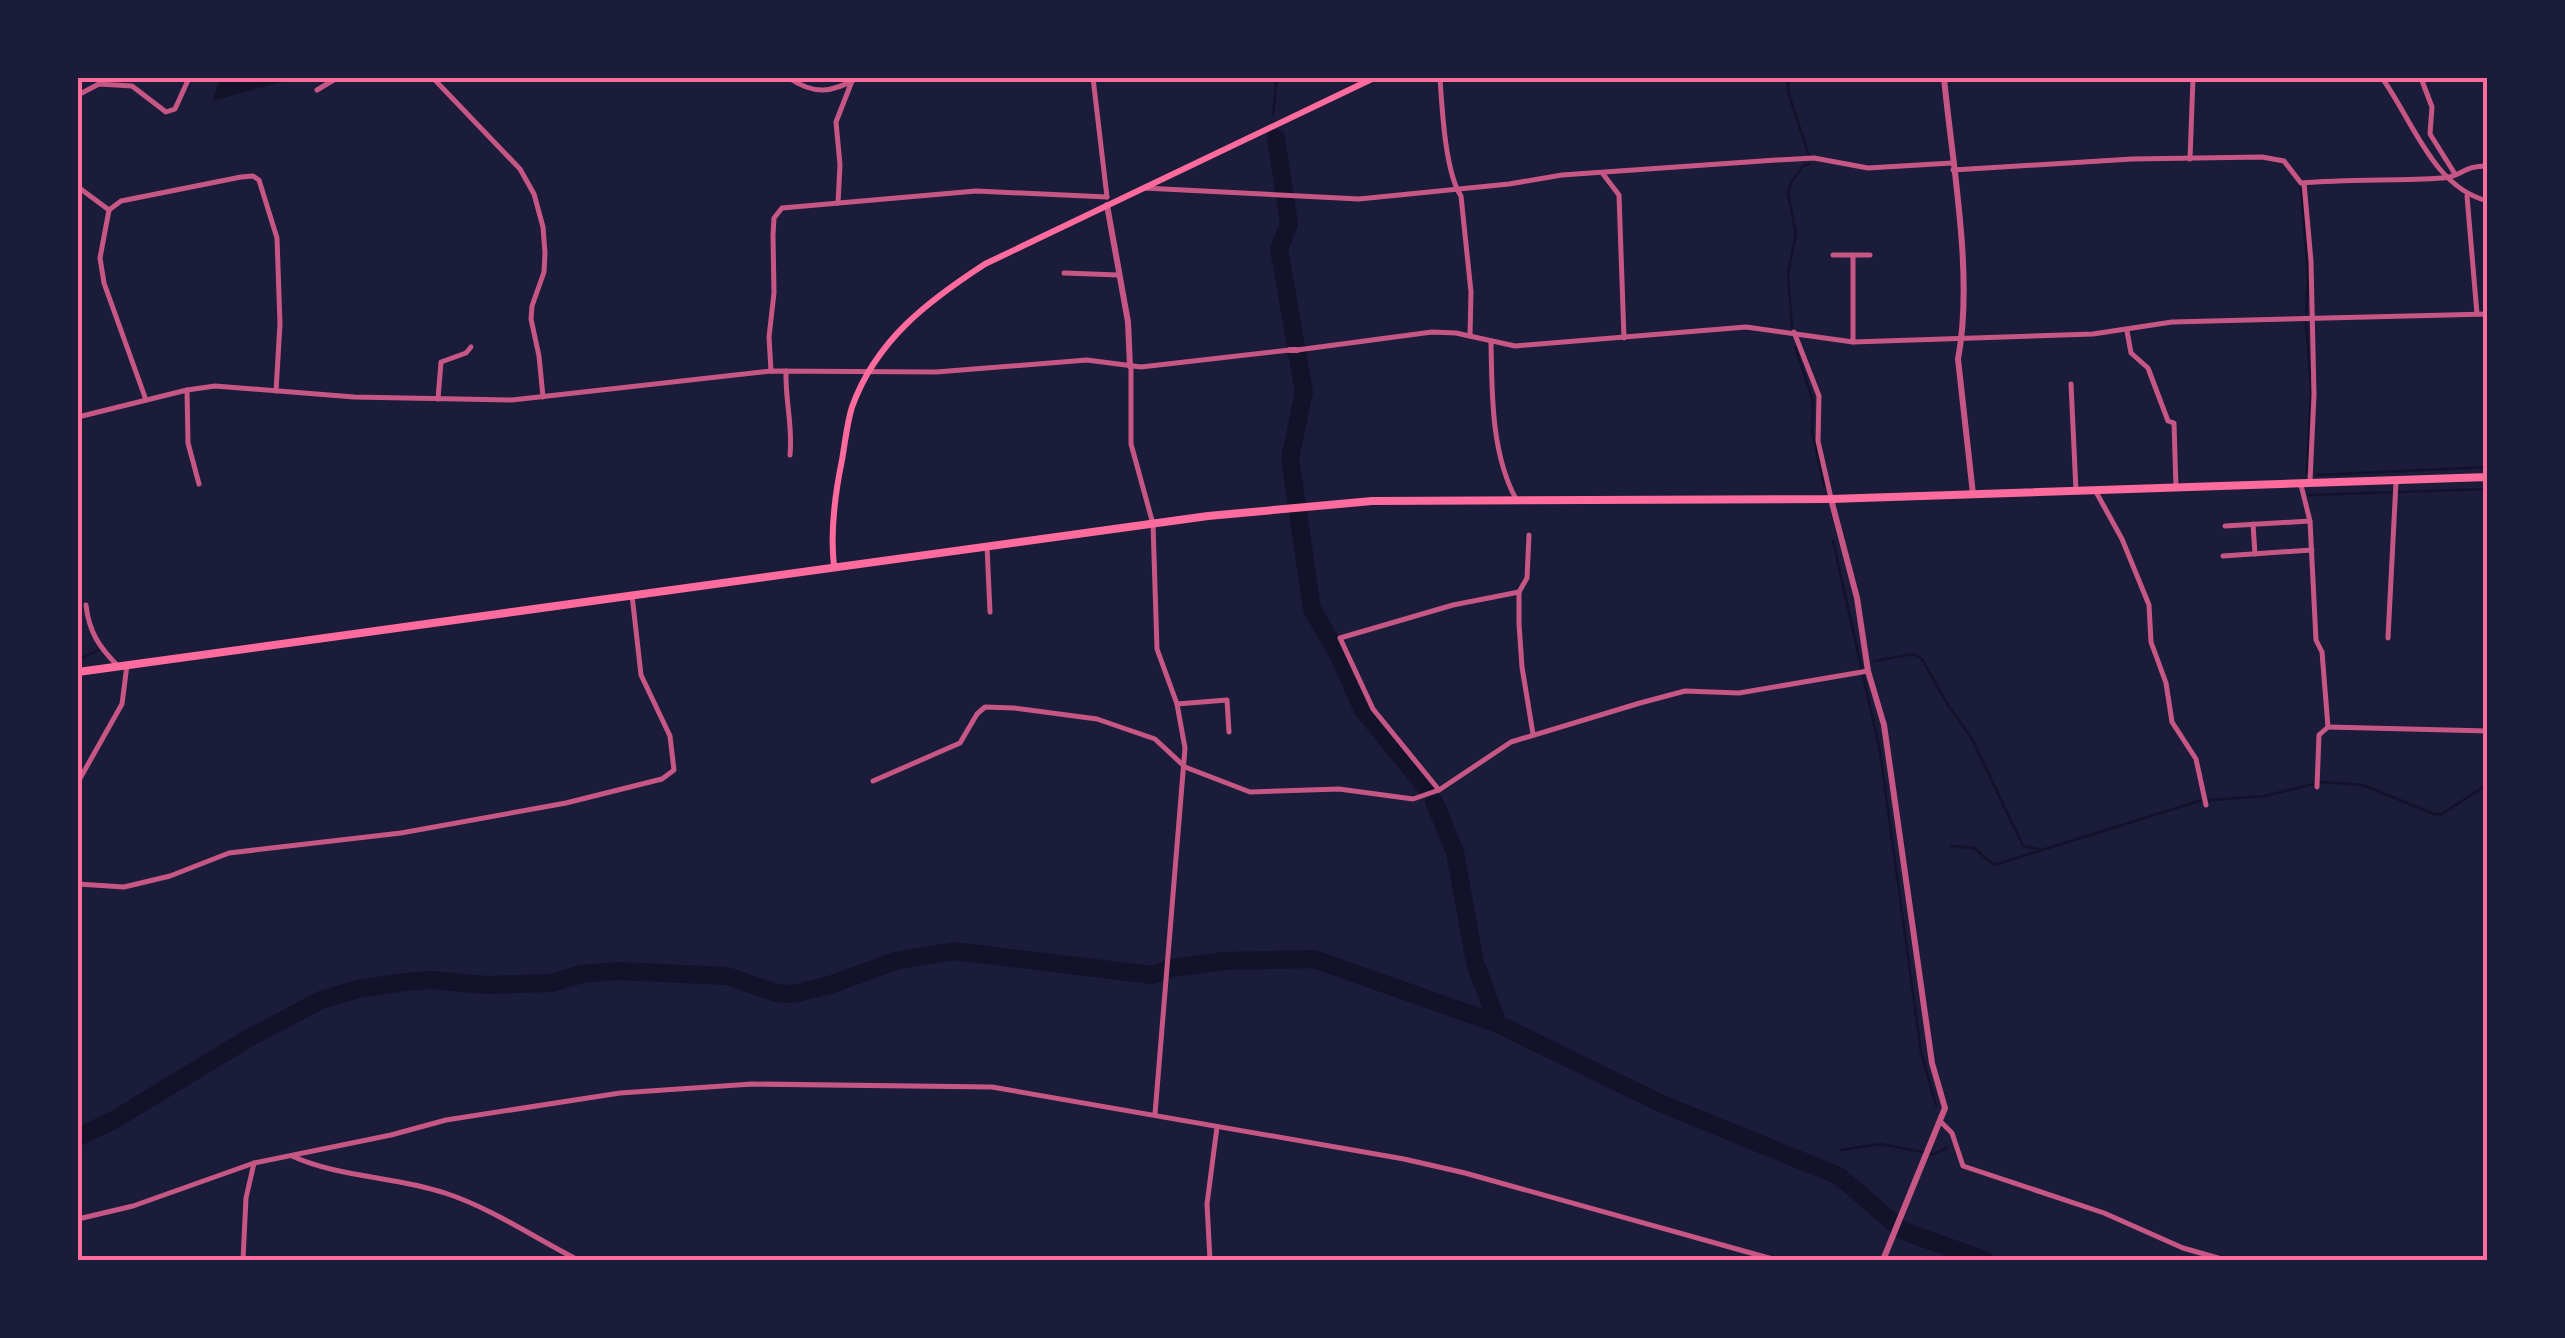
<svg xmlns="http://www.w3.org/2000/svg" width="2565" height="1338" font-family="'Golos Text',sans-serif">
  <style>
    .water { fill: #12122b }
    .lines { fill: none; stroke-linecap: round; stroke-linejoin: round }
    .stream { stroke: #12122b; stroke-width: 2.5 }
    .river { stroke: #12122b; stroke-width: 18 }
    .minor { stroke: #c65784; stroke-width: 5 }
    .tertiary { stroke: #c65784; stroke-width: 6 }
    .secondary { stroke: #ff6b9d; stroke-width: 6 }
    .trunk { stroke: #ff6b9d; stroke-width: 8 }
    .neatline { fill: none; stroke: #ff6b9d; stroke-width: 4 }
  </style>
  <rect width="100%" height="100%" fill="#1b1b3a"/>
  <!-- water -->
  <polygon class="water" points="221,78 278,78 281,82 212,101"/>
  <g class="lines">
    <!-- stream -->
    <g class="stream">
      <polyline points="1788,78 1788,92 1809,156"/>
      <polyline points="1273,115 1277,78"/>
      <polyline points="2301,189 2308,277 2306,313"/>
      <polyline points="2306,323 2311,388 2307,473"/>
      <polyline points="1792,327 1788,273 1796,234 1788,193 1791,182 1803,166 1810,164"/>
      <polyline points="1795,347 1813,401 1812,432 1824,486"/>
      <polyline points="2317,475 2488,467"/>
      <polyline points="2309,495 2488,489"/>
      <polyline points="1833,541 1880,751 1921,1052 1936,1105"/>
      <polyline points="78,660 98,650"/>
      <polyline points="1874,661 1913,654 1922,659 1948,705 1971,737 2023,846 2039,849"/>
      <polyline points="1951,846 1974,848 1994,865 2199,801 2264,796 2322,782 2363,785 2434,814 2442,814 2488,784"/>
      <polyline points="1841,1150 1880,1144 1934,1154 1947,1148"/>
    </g>
    <!-- river -->
    <g class="river">
      <polyline points="1276,138 1289,224 1279,249 1304,392 1290,458 1312,609 1338,654 1363,710 1426,787"/>
      <polyline points="1434,801 1455,852 1475,963 1498,1024"/>
      <polyline points="78,1137 112,1121 249,1038 321,1000 358,989 405,982 432,980 486,985 551,983 582,974 618,971 727,976 776,993 793,994 830,985 895,961 954,951 1152,975 1172,968 1224,961 1314,959 1498,1024 1660,1103 1839,1176 1903,1231 1985,1260"/>
    </g>
    <!-- minor -->
    <g class="minor">
      <polyline points="433,78 520,169 534,194 543,227 545,253 544,272 532,306 531,319 539,356 543,397"/>
      <path d="M789,78C814,95 832,93 857,78"/>
      <polyline points="1093,78 1107,197"/>
      <path d="M1440,78C1442,107 1445,172 1461,196L1471,292L1470,336"/>
      <path d="M2382,78C2412,119 2433,188 2488,201"/>
      <polyline points="2421,78 2432,107 2430,134 2455,174"/>
      <polyline points="317,90 337,78"/>
      <polyline points="78,95 99,84 132,86 166,112 175,109 189,78"/>
      <polyline points="2190,159 2193,78"/>
      <path d="M1953,170L2132,159L2262,157L2284,161L2301,183C2349,179 2396,181 2443,178C2460,177 2465,165 2488,166"/>
      <polyline points="1603,174 1619,195 1624,338"/>
      <polyline points="2304,183 2311,261 2314,395 2310,481"/>
      <polyline points="78,187 109,210 100,258 104,283 146,400"/>
      <polyline points="1144,188 1359,199 1509,184 1562,175 1776,160 1814,158 1868,168 1952,163"/>
      <polyline points="2467,196 2477,314"/>
      <polyline points="838,203 840,165 836,122 852,81"/>
      <polyline points="109,210 121,201 241,177 253,176 259,180 277,238 280,324 276,391"/>
      <polyline points="1833,255 1870,255"/>
      <polyline points="1853,255 1853,342"/>
      <polyline points="1064,273 1118,275"/>
      <polyline points="2127,331 2131,353 2148,368 2168,421 2174,423 2176,488"/>
      <polyline points="1794,332 1819,396 1818,441 1831,498"/>
      <path d="M1491,342C1492,393 1491,453 1516,499"/>
      <polyline points="1297,350 1432,332 1456,333 1515,346 1746,327 1853,342 2093,334 2172,322 2488,314"/>
      <polyline points="1131,366 1131,444 1153,524 1157,649 1177,704 1185,748 1155,1114"/>
      <polyline points="771,371 769,337 774,293 773,235 774,218 782,208 976,191 1107,197"/>
      <path d="M786,371C785,400 793,426 790,455"/>
      <polyline points="2071,384 2076,491"/>
      <polyline points="187,390 188,443 199,484"/>
      <polyline points="438,399 441,362 466,353 471,347"/>
      <polyline points="78,417 187,390 215,386 354,397 512,400 771,371 936,372 1087,360 1141,367 1290,350"/>
      <polyline points="2301,485 2310,521 2316,640 2322,652 2328,727 2319,735 2317,787"/>
      <polyline points="2095,490 2122,539 2149,605 2151,642 2166,683 2172,722 2196,759 2206,805"/>
      <polyline points="2253,524 2255,554"/>
      <polyline points="2225,526 2310,521"/>
      <polyline points="1529,535 1527,578 1519,592 1519,624 1522,667 1533,734"/>
      <polyline points="987,546 990,612"/>
      <polyline points="2223,556 2312,550"/>
      <path d="M86,605C89,632 99,647 118,666"/>
      <polyline points="2388,638 2396,482"/>
      <polyline points="1177,704 1227,700 1229,732"/>
      <polyline points="2328,727 2488,731"/>
      <polyline points="873,781 960,743 977,714 985,707 1014,708 1097,719 1155,739 1185,767 1250,792 1339,789 1413,799 1439,790 1511,742 1640,703 1685,691 1739,693 1868,671"/>
      <polyline points="78,782 122,704 127,665"/>
      <polyline points="1439,790 1373,709 1340,638 1453,605 1519,592"/>
      <polyline points="78,884 124,887 170,876 229,853 401,833 566,803 662,779 674,770 670,736 641,675 632,595"/>
      <polyline points="1941,1122 1952,1133 1963,1166 2104,1213 2183,1248 2225,1260"/>
      <path d="M292,1156C340,1178 395,1176 445,1193C491,1208 535,1238 578,1260"/>
      <polyline points="78,1219 133,1206 254,1163 391,1135 446,1120 620,1093 752,1084 992,1087 1404,1159 1465,1173 1776,1260"/>
      <polyline points="243,1260 246,1198 254,1163"/>
      <polyline points="1210,1260 1207,1204 1217,1127"/>
    </g>
    <!-- tertiary -->
    <g class="tertiary">
      <path d="M1944,78C1952,162 1974,277 1958,359L1973,494"/>
      <polyline points="1107,205 1128,322 1130,366"/>
      <polyline points="1290,350 1297,350"/>
      <polyline points="1831,499 1857,598 1868,671 1884,725 1932,1063 1945,1108 1883,1260"/>
    </g>
    <!-- secondary -->
    <path class="secondary" d="M834,566C830,532 835,494 842,460C845,443 847,423 852,407C876,340 928,301 985,264L1374,78"/>
    <!-- trunk -->
    <polyline class="trunk" points="78,672 1208,516 1372,501 1831,499 2488,477"/>
  </g>
  <!-- border -->
  <rect width="2565" height="1338" fill="none" stroke="#1b1b3a" stroke-width="160"/>
  <rect x="80" y="80" width="2405" height="1178" class="neatline"/>
</svg>
